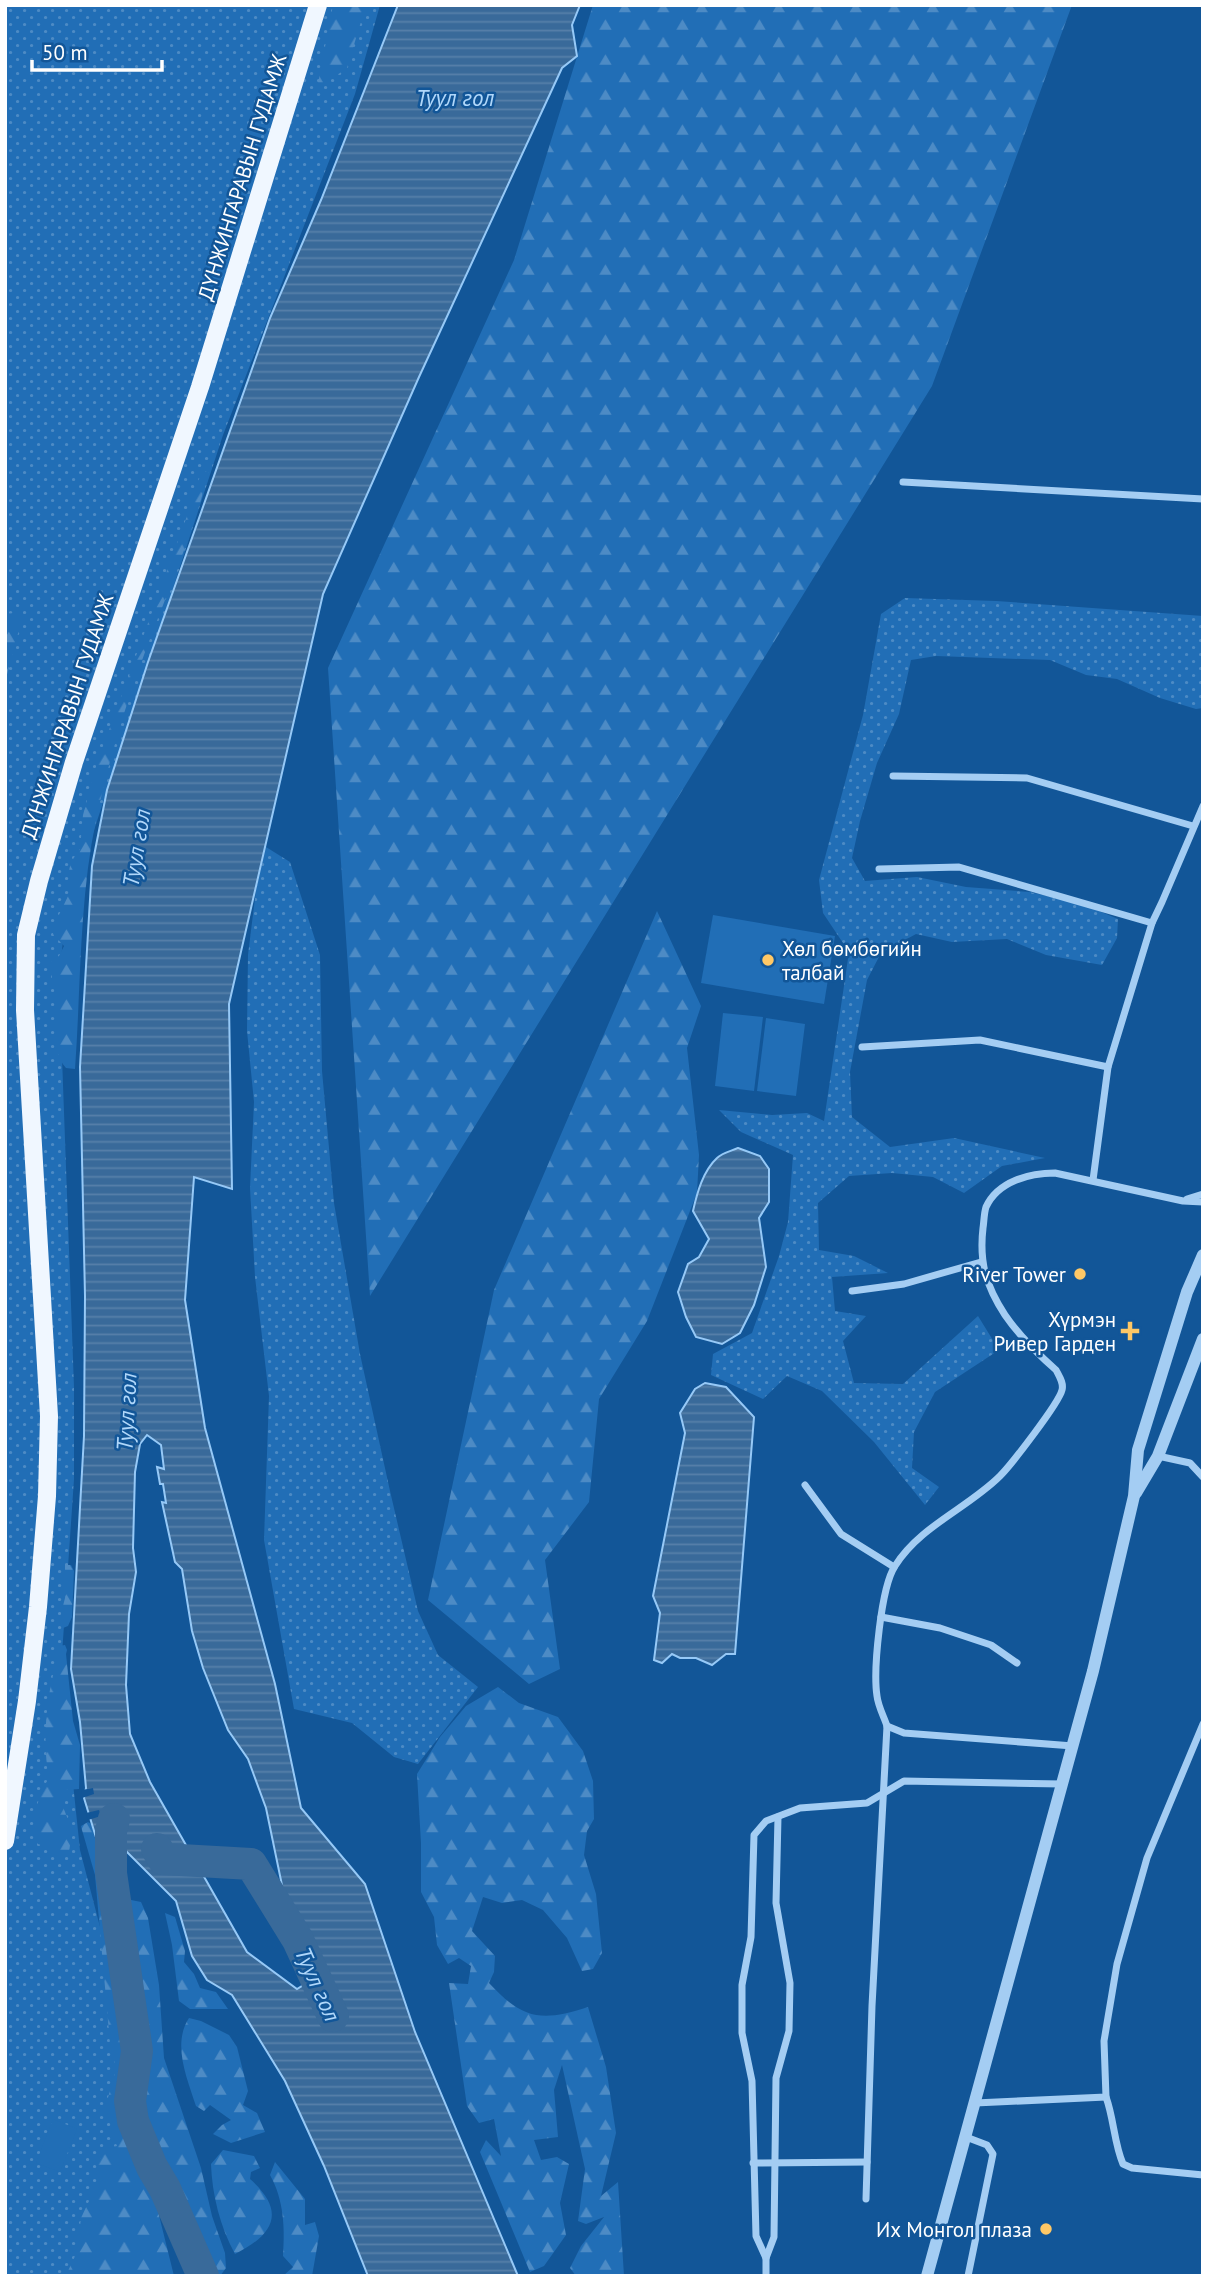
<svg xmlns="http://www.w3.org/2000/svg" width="1208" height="2281" font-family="'PT Sans',sans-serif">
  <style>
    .grass { fill: url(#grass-dots) }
    .forest { fill: url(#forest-firs) }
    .garden { fill: #216eb6 }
    .water { fill: url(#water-rules); stroke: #96c9f7; stroke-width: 2; fill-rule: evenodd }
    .pier { fill: #125698 }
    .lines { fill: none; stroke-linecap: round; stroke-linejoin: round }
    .river { stroke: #396a9a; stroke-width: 32 }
    .minor { stroke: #a4cdf3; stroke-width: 7 }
    .tertiary { stroke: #a4cdf3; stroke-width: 12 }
    .primary { stroke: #f0f7ff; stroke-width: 18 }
    .poi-dot { fill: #ffc866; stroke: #125698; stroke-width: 2.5 }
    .labels { text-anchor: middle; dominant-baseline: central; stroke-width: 5; stroke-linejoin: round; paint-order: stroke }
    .street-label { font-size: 21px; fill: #fff; stroke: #125698 }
    .poi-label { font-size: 21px; fill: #fff; stroke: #125698; text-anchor: end }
    .water-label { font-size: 23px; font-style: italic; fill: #b0d7fa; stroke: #125698 }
  </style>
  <defs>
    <pattern id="grass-dots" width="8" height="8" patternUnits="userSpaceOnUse" patternTransform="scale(1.75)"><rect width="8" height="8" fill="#216eb6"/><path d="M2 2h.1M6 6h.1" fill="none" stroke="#4d8bc5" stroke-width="1.8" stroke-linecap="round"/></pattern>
    <pattern id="forest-firs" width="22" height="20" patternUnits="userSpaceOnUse" patternTransform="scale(1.75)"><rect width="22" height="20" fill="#216eb6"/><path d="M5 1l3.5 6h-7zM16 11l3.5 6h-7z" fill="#4d8bc5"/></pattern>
    <pattern id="water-rules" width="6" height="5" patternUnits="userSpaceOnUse" patternTransform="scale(1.75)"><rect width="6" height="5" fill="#396a9a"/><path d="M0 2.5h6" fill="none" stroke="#5780a9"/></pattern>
  </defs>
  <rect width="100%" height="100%" fill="#125698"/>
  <!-- grass -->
  <g class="grass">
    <polygon points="5,5 380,5 355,94 223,435 66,916 59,975 74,1387 74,1479 61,1669 80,1850 105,1946 122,2051 117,2261 109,2276 5,2276"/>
    <polygon points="905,598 996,601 1203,616 1203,708 1196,709 1160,698 1117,679 1086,675 1050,660 936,656 911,660 899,714 877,763 860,821 852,858 865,881 917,877 966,887 1030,892 1085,905 1118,919 1117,938 1102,965 1046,955 1007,939 952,942 916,934 881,953 867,980 850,1072 852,1117 890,1147 954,1138 1045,1158 1002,1166 964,1193 933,1177 892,1173 849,1176 818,1203 819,1250 854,1256 888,1273 832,1277 835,1311 866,1316 843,1341 854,1383 903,1384 978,1316 999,1350 935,1392 914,1432 912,1468 939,1487 925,1505 874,1442 822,1391 787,1376 763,1399 711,1375 713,1354 752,1333 779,1256 788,1222 793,1155 741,1132 719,1110 772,1115 807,1113 824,1121 849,952 823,913 819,880 863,715 881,614"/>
    <polygon points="266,847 290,862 320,955 322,1071 334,1203 360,1354 390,1491 418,1611 438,1655 478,1687 418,1764 394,1757 352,1723 294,1709 264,1540 269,1396 255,1277 250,1188 254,1102 247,1031 248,955 256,890"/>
  </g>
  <!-- forest -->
  <g class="forest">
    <polygon points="333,5 366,5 347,68 317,89"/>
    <polygon points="593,5 1072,5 932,386 370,1296 328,668 514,260"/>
    <path d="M209,470C193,537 163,601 140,666C122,716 107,768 96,820C79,901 81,986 75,1069L66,1068C51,1051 58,1033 57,1013C57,996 51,979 50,962L59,956L64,946L53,934L55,923L72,888L68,875L71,862L80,849L83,815L97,763L187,516C187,500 195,487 202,473Z"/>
    <polygon points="15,613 23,615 5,682 5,614"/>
    <polygon points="657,911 701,1006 687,1048 699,1155 697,1193 647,1321 599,1399 589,1502 545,1560 560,1669 529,1684 428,1600 494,1290"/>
    <polygon points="65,1565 71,1565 74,1571 72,1617 68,1626 63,1628 59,1622 65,1598"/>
    <path d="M65,1645L67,1650L66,1654L73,1721L80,1745L79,1789L66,1790C57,1801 63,1805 67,1817C71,1828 72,1847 67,1857C56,1855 49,1847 38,1844C32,1820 36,1798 49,1778C42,1743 46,1696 57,1661L56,1653L59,1646Z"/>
    <path d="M498,1687L519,1703L558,1717L583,1751L593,1781L594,1819L587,1831L584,1855L596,1894L602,1953L593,1969L582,1971L567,1938L543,1910L522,1900L502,1903L483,1897L472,1931L495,1956L494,1972L489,1983C523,2020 542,2022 588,2007L606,2067L616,2133L601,2196L618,2182L624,2276H576L570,2268L581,2246L604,2217L586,2224L578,2221L585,2169L562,2065L554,2090L558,2137L534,2140L541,2160L557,2157L569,2164L560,2203L566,2235L544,2266L530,2272L480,2152L486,2140L501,2156L494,2119L479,2123L467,2106L449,1983L468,1984L471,1966L459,1958L448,1964L437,1945L434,1917L421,1892V1843L417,1774L440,1737L466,1706Z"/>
    <polygon points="88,1822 91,1824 109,1890 128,2050 129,2059 125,2067 126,2079 123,2090 125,2112 151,2183 174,2276 63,2276 68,2271 77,2252 81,2218 98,2182 96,2169 104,2149 117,2146 112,2127 104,2112 116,2069 110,2043 95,1875 82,1830 81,1826"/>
    <polygon points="131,1900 141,1902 148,1918 159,1985 164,2058 201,2168 212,2216 225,2253 226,2268 220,2276 217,2276 200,2242 175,2180 151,2147 140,2119 139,2089 148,2067 147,2027 135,1972 135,1937 129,1913"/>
    <polygon points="165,1913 175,1917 185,1951 184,1962 194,1974 200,1988 216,1992 228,2009 190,2009 179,2001 172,1945"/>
    <path d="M189,2018L201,2021L229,2035L237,2047L248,2091L243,2105L257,2113L265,2132L231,2143L213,2134L222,2125L231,2120L210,2105L204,2111L196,2106C187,2078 172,2044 189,2018Z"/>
    <path d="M223,2150L254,2156L260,2168L251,2172L250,2179C286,2211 275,2234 235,2254C220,2227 212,2194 211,2164Z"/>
    <path d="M275,2162L305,2199V2225L315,2222L319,2236L312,2276H283L293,2267L283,2256C285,2228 284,2200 270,2175Z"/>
  </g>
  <!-- garden -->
  <g class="garden">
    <polygon points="713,915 835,936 824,1004 701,983"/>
    <polygon points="723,1013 763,1017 754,1091 715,1086"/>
    <polygon points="766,1018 805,1024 796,1096 757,1091"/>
    <polygon points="53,2119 77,2129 60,2172 36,2163"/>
  </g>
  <!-- water -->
  <g class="water">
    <path d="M398,5H580L572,25L577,56L562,68L419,377L323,594L229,1004L232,1189L194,1177L185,1300L205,1428L275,1684L301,1808L365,1884L415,2032L518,2276H368L324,2166L285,2081L232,1995L207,1980L192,1956L176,1901L118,1843L117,1858L105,1867L84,1798L86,1788L80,1722L71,1669L84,1436L85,1296L80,1067L92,866L107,790L148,662L270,318L321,200ZM147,1435L161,1445L164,1469L157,1467L160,1484H163L166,1503L162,1502L175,1562L182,1569L192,1631L203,1668L228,1730L248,1759L266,1808L284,1895L321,1974L297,1989L247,1952L150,1782L130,1734L126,1685L129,1614L136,1572L133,1548L135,1472L140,1444Z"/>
    <path d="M738,1148L760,1156L769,1169V1202L759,1218L766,1267L754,1305L740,1333L722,1344L696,1337L686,1317L678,1292L688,1264L699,1257L709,1239L693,1211C697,1193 703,1171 717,1158C722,1153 731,1151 738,1148Z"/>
    <polygon points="705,1383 726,1387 754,1417 735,1654 726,1654 712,1665 696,1658 680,1658 672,1654 662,1663 654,1660 660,1613 653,1596 685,1433 680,1413 695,1389"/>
  </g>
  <!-- pier -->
  <polygon class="pier" points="93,1788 94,1794 82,1798 86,1813 99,1810 101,1816 88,1820 80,1798 82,1790"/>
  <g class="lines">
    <!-- river -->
    <g class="river">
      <polyline points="114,1819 111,1831 111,1873 137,2051 130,2101 133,2121 152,2167 165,2189 203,2276"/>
      <polyline points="157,1849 163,1859 251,1864 298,1940 333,2016"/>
    </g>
    <!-- minor -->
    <g class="minor">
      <polyline points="903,482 1203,499"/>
      <polyline points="893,776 1027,778 1193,826"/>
      <polyline points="879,869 959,867 1152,923"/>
      <polyline points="862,1047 980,1040 1108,1067"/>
      <polyline points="1093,1180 1108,1067 1152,923 1162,902 1203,806"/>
      <polyline points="1187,1199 1203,1194"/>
      <polyline points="852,1291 904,1284 981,1262"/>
      <polyline points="1158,1456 1190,1463 1203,1477"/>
      <polyline points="805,1485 841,1534 894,1567"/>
      <polyline points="881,1617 940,1628 991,1645 1017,1663"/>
      <polyline points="887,1726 904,1733 1073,1746"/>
      <path d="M1106,2097C1114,2119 1114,2143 1123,2164L1132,2168L1203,2175"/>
      <polyline points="975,2103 1106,2097 1104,2041 1117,1964 1147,1858 1203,1724"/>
      <polyline points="966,2137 987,2145 993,2154 968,2276"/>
      <polyline points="753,2163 867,2162"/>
      <path d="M866,2199L872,2006L887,1726C884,1717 878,1706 877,1696C873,1670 881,1587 895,1566C920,1526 968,1508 1000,1476C1011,1465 1059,1403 1062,1390C1064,1383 1059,1376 1056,1370C1038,1354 1018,1334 1005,1315C986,1286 979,1262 983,1228C984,1222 984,1213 986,1207C998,1181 1030,1173 1055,1173L1183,1201L1203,1202"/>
      <polyline points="766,2258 756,2236 752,2081 742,2033 742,1985 751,1937 754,1835 766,1821 800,1808 867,1803 904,1781 1062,1784"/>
      <polyline points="766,2276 766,2258 774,2237 776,2078 789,2031 790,1983 776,1903 778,1817"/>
    </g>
    <!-- tertiary -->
    <g class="tertiary">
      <polyline points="1136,1493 1158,1456 1203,1339"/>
      <polyline points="927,2276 1093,1671 1134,1496 1138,1450 1187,1292 1203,1255"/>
    </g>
    <!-- primary -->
    <polyline class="primary" points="5,1841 27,1701 38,1607 47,1496 49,1416 25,1010 26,935 39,881 74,762 200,387 318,5"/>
  </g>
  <!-- markers -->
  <g class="poi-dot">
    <circle cx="768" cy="960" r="7"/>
    <circle cx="1080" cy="1274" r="7"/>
    <path d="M1126.5 1320.5h7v7h7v7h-7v7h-7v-7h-7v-7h7z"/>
    <circle cx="1046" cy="2229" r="7"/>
  </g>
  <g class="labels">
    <!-- street labels -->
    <g class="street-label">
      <text transform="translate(242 177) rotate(-73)">ДҮНЖИНГАРАВЫН ГУДАМЖ</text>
      <text transform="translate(67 716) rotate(-72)">ДҮНЖИНГАРАВЫН ГУДАМЖ</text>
    </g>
    <!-- poi labels -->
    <g class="poi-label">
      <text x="782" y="948" text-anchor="start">Хөл бөмбөгийн<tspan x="782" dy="24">талбай</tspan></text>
      <text x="1066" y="1274">River Tower</text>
      <text x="1116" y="1319">Хүрмэн<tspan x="1116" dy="24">Ривер Гарден</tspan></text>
      <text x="1032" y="2229">Их Монгол плаза</text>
    </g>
    <!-- water labels -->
    <g class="water-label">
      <text x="455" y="97">Туул гол</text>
      <text transform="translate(136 848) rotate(-81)">Туул гол</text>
      <text transform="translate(126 1412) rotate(-87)">Туул гол</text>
      <text transform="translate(318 1984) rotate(66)">Туул гол</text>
    </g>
  </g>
  <!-- border -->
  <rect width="1208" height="2281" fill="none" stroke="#ffffff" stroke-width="14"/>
  <!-- scale -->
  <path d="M32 60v10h130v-10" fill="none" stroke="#ffffff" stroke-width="3.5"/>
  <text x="42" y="60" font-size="21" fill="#ffffff" stroke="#125698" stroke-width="5" paint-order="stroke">50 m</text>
</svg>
